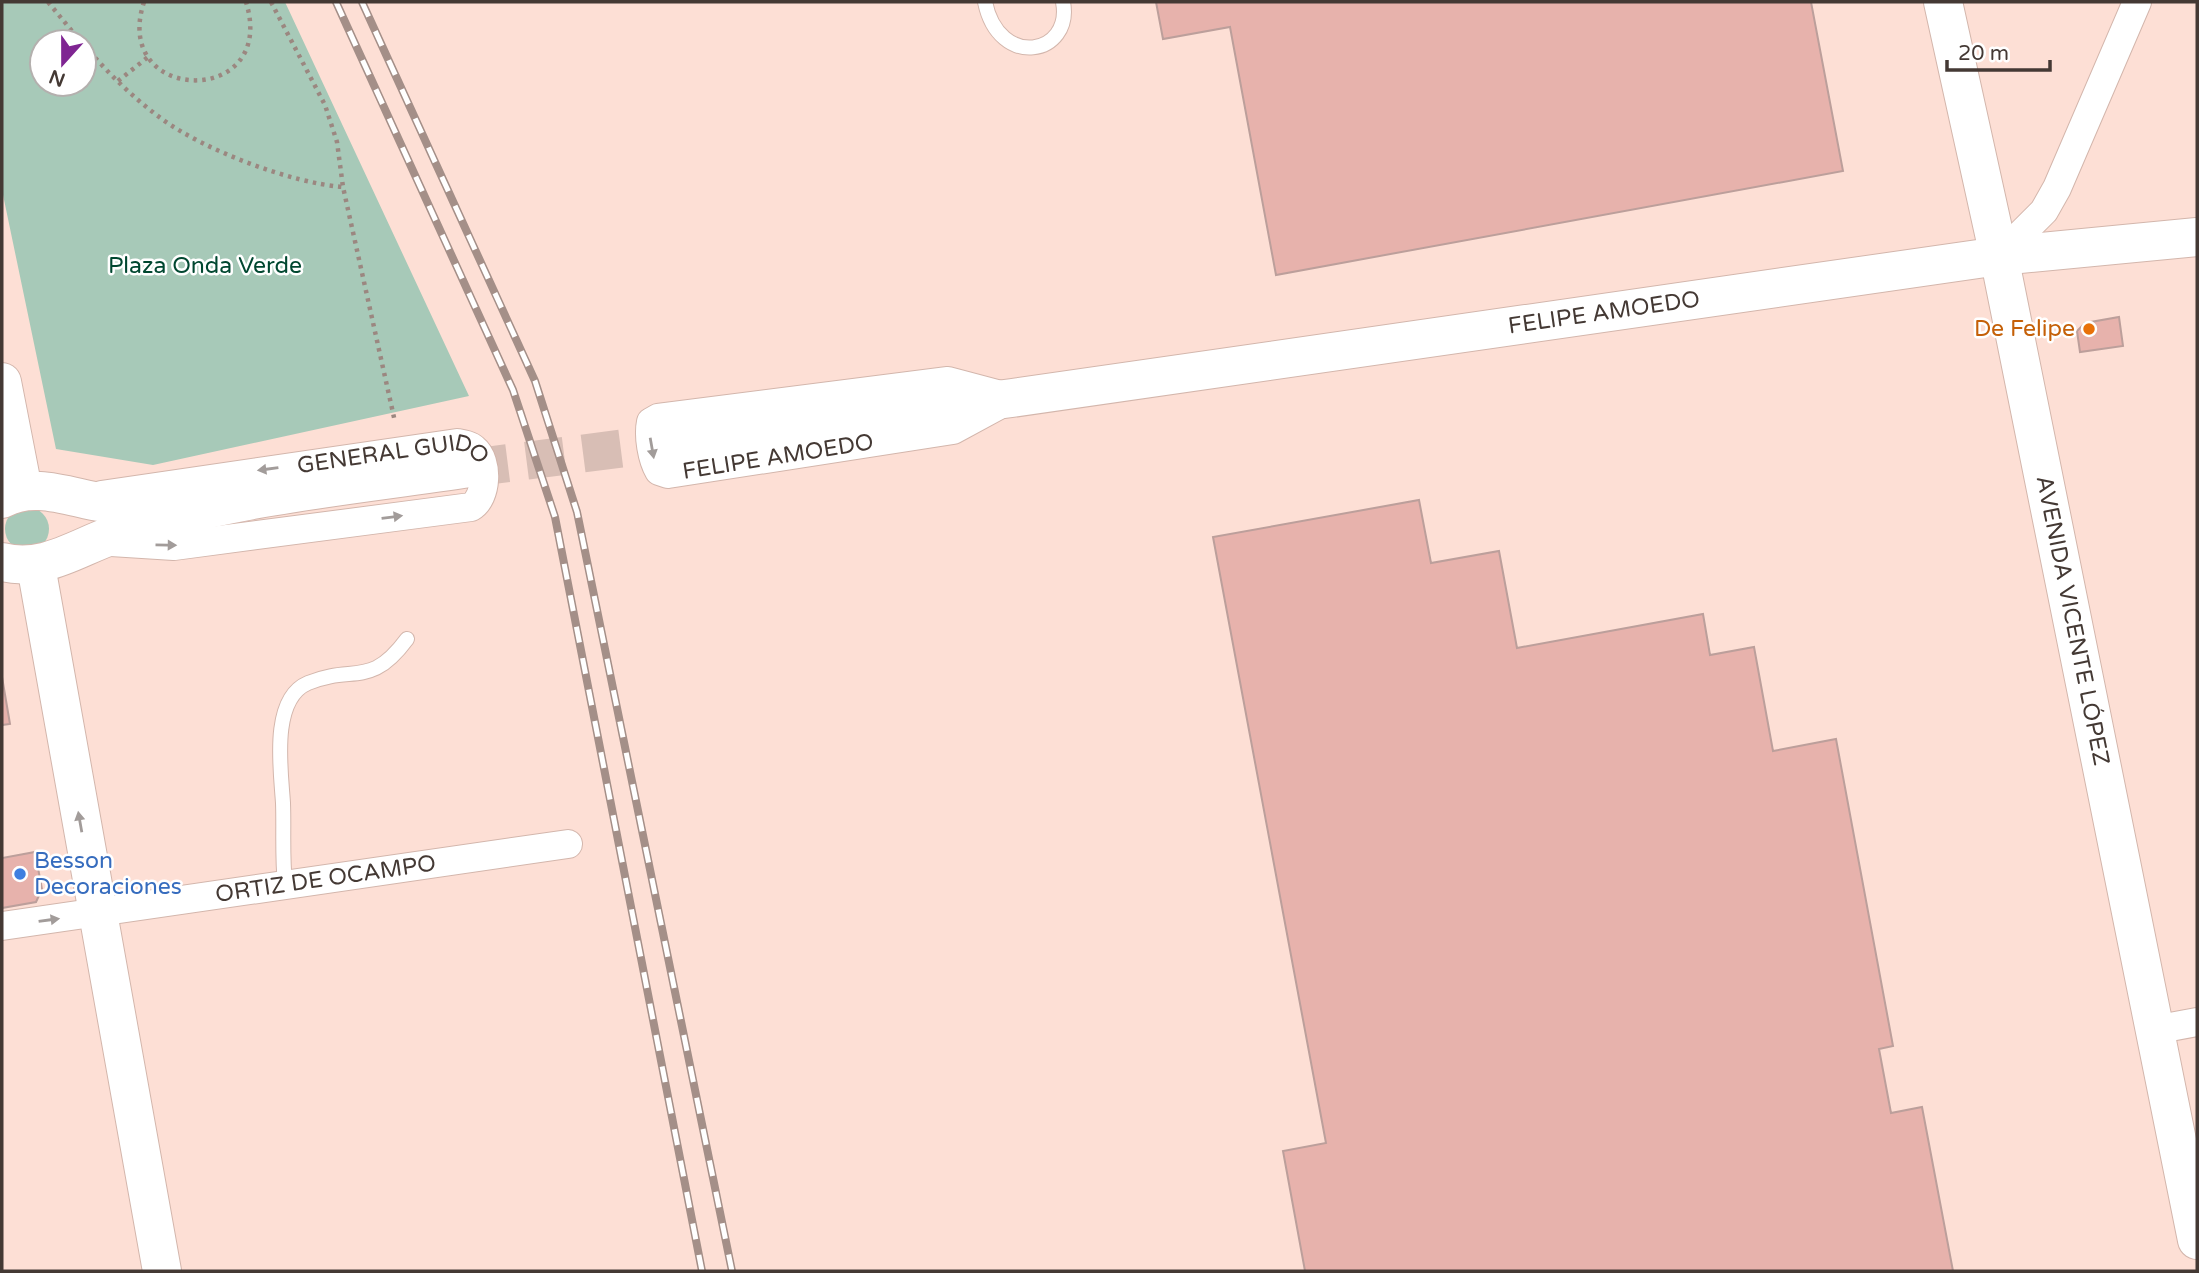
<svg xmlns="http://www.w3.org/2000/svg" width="2199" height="1273" font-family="'Varela Round',sans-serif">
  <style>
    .green { fill: #a7c9b8; fill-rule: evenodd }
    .building { fill: #e7b2ac; stroke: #bc9f9b; stroke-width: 2 }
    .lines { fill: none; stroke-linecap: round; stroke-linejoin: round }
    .secondary-tunnel { stroke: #d8beb5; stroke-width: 38; stroke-dasharray: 38 19; stroke-linecap: butt }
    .service-casing { stroke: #d3b6ac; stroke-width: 16 }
    .minor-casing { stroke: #d3b6ac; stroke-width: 30 }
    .secondary-casing { stroke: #d3b6ac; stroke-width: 40 }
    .path { stroke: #9b8780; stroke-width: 4.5; stroke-dasharray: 3.5 5; stroke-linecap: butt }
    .service { stroke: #fff; stroke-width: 14 }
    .minor { stroke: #fff; stroke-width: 28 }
    .secondary { stroke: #fff; stroke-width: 38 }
    .rail-casing { stroke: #a48f88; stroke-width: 8 }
    .rail { stroke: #fff; stroke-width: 5; stroke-dasharray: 16; stroke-linecap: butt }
    .oneway { fill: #a29c9a }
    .food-dot { fill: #e8710a; stroke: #fff; stroke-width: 2.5 }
    .shop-dot { fill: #3f7fe0; stroke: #fff; stroke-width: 2.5 }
    .labels { text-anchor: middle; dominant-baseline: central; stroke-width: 5; stroke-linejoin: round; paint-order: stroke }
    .park-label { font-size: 23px; fill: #004730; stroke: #fff }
    .street-label { font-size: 23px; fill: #443934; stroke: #fff }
    .food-label { font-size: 23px; fill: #c56008; stroke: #fff; text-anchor: end }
    .shop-label { font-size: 23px; fill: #366cbe; stroke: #fff; text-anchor: start }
  </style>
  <rect width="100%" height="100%" fill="#fddfd5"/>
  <!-- green -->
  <g class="green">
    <path d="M2,2H285L469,396L153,465L56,449L2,190ZM42,42H84V84H42Z"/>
    <circle cx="27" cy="529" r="22"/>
  </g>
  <!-- building -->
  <g class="building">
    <polygon points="1156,2 1811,2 1843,171 1276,275 1230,27 1163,39"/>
    <polygon points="2119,317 2123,346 2080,352 2077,331 2085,323"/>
    <polygon points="1419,500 1431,563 1499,551 1517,648 1703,614 1710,655 1754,647 1773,751 1836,739 1893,1046 1879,1049 1891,1113 1922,1107 1953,1271 1305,1271 1283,1151 1326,1143 1213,537"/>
    <polygon points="2,677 10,724 2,725"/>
    <polygon points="35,852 42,889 36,902 2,908 2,858"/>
  </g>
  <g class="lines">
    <!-- secondary-tunnel -->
    <polyline class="secondary-tunnel" points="470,468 673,442"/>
    <defs>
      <g id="service">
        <path d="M985,2C999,70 1073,55 1063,2"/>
        <path d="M285,884C282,856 284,830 283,803C281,771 270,699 308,683C354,664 370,689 407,639"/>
      </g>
      <g id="minor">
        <polyline points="1999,256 2044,211 2057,188 2137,2"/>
        <path d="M948,381L1012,398L953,430L668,474L659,471C652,459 648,436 651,422L658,418Z"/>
        <path id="s1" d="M101,495L457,443C463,444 470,445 474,449C489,461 487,498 471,507L174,546L111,542"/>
        <path id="s2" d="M2,926L568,844"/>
        <polyline points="2154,1030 2197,1022"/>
      </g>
      <g id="secondary">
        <path id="s3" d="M1943,2L1999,256L2197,1240"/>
        <polyline points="2,382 23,490"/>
        <path id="s4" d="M673,442L1012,398L1999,256L2197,237"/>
        <path d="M2,499C34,481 71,498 104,503C126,506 149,507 171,508"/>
        <path d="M2,562C44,572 74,549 113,535C228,496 351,486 470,468"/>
        <polyline points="36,566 162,1271"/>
      </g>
    </defs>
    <!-- service casing -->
    <use href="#service" class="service-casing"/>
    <!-- minor casing -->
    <use href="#minor" class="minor-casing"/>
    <!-- secondary casing -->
    <use href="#secondary" class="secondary-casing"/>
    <!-- path -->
    <g class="path">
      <polyline points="48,2 81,42"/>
      <path d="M144,2C110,105 279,108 246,2"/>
      <polyline points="271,2 325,105 337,142 343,187 395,422"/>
      <path d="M84,45C107,72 133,98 162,119C204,150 291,183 343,187"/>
      <polyline points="118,81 148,57"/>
    </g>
    <!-- service -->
    <use href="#service" class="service"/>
    <!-- minor -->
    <use href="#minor" class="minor"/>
    <!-- secondary -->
    <use href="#secondary" class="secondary"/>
    <defs>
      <g id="rail">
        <polyline points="336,2 513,390 555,517 702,1271"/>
        <polyline points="362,2 535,381 577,512 732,1271"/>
      </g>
    </defs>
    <!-- rail casing -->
    <use href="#rail" class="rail-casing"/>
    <!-- rail -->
    <use href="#rail" class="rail"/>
  </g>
  <!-- one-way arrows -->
  <defs><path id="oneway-solid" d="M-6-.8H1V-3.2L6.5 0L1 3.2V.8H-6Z" transform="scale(1.75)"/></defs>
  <g class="oneway">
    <use href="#oneway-solid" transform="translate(652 448) rotate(80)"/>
    <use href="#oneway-solid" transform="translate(268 469) rotate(172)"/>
    <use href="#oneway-solid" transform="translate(392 517) rotate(-7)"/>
    <use href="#oneway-solid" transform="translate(166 545) rotate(1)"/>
    <use href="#oneway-solid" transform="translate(80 822) rotate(-100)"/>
    <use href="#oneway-solid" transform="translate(49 920) rotate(-8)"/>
  </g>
  <!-- markers -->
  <circle class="food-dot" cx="2089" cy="329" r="7"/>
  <circle class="shop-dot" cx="20" cy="874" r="7"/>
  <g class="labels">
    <!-- park labels -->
    <g class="park-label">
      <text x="205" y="266">Plaza Onda Verde</text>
    </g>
    <!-- street labels -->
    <g class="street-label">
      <text stroke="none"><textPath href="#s4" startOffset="940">FELIPE AMOEDO</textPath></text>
      <text transform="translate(778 457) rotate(-9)">FELIPE AMOEDO</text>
      <text stroke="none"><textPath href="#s1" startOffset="296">GENERAL GUIDO</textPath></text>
      <text stroke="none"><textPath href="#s3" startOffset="632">AVENIDA VICENTE LÓPEZ</textPath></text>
      <text stroke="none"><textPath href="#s2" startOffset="327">ORTIZ DE OCAMPO</textPath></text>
    </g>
    <!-- food labels -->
    <g class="food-label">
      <text x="2075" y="329">De Felipe</text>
    </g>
    <!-- shop labels -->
    <g class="shop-label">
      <text x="34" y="861">Besson<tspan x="34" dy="26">Decoraciones</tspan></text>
    </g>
  </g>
  <!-- border -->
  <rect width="2199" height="1273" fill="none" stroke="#443934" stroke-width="7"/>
  <!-- north arrow -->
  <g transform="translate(63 63) rotate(201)"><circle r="33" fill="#ffffff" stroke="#b4b0ae" stroke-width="2"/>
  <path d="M0-5L12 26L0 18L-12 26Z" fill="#7f2592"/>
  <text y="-10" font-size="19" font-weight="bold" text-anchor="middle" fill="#443934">N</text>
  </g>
  <!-- scale -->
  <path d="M1947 60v10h103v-10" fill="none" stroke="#443934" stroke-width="3.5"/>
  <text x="1958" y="60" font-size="21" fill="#443934" stroke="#ffffff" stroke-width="5" paint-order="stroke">20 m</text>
</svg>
